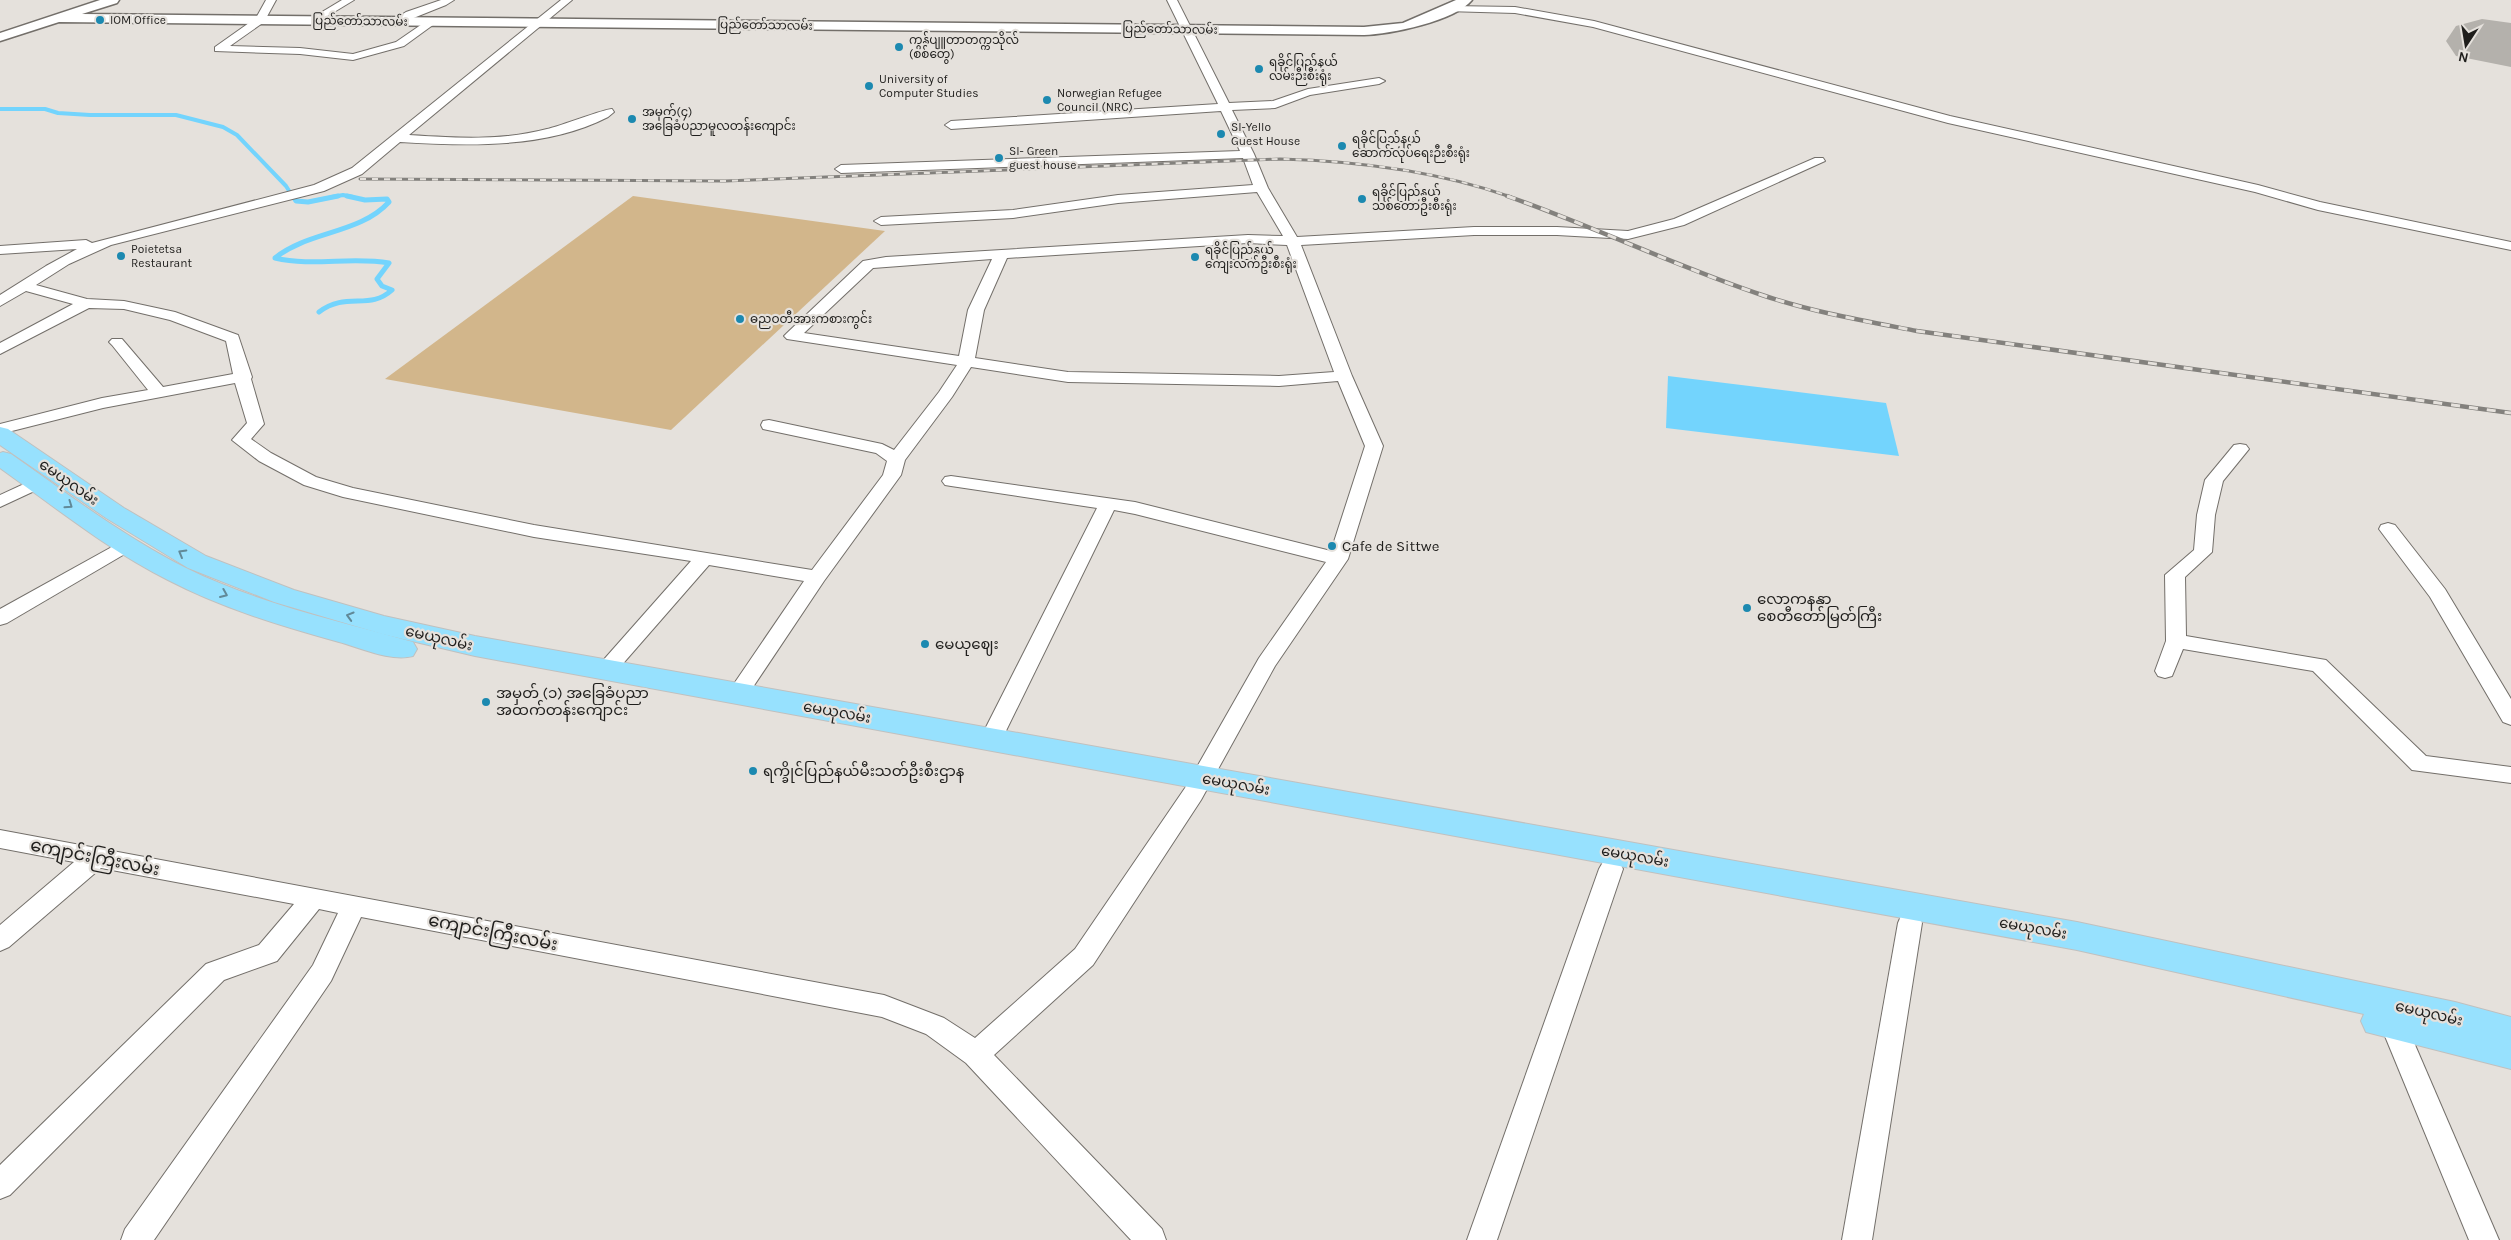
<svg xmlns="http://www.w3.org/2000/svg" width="2511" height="1240" font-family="Karla,'Noto Sans Myanmar',sans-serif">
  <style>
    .green { fill: #d2b68b }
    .water { fill: #73d4fd }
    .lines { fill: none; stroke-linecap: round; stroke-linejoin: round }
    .stream-far1 { stroke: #73d4fd; stroke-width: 4 }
    .stream { stroke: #73d4fd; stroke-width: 5 }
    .runway { fill: #b4b1ac; fill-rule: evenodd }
    .minor-casing { stroke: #736f6a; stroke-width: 2 }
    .tertiary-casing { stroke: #736f6a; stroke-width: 3 }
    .primary-casing { stroke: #c0c0bf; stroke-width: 2 }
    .minor { fill: #fff; fill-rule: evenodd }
    .tertiary { fill: #fff; fill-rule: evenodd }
    .primary { fill: #97e1fe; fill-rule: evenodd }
    .rail-far1-casing { stroke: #83817d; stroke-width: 3 }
    .rail-casing { stroke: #83817d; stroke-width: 4.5 }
    .rail-far1 { stroke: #e5e1dc; stroke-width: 2; stroke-dasharray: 6; stroke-linecap: butt }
    .rail { stroke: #e5e1dc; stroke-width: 3; stroke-dasharray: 9; stroke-linecap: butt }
    .oneway { stroke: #618998 }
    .poi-dot { fill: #1c89b0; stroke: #e5e1dc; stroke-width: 2 }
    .labels { text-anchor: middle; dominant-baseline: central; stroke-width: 4.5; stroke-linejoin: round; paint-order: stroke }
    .far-poi-label { font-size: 12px; fill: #1f1e1c; stroke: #e5e1dc; text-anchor: start }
    .far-street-label { font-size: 12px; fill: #1f1e1c; stroke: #e5e1dc }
    .street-label { font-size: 15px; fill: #1f1e1c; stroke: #e5e1dc }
    .poi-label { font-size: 15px; fill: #1f1e1c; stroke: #e5e1dc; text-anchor: start }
    .near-street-label { font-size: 18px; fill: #1f1e1c; stroke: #e5e1dc }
  </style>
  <rect width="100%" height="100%" fill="#e5e1dc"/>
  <!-- green -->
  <polygon class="green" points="633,196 885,231 671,430 385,379"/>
  <!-- water -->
  <polygon class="water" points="1668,376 1886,403 1899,456 1666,428"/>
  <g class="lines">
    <!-- stream-far1 -->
    <g class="stream-far1">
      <polyline points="0,109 45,109 58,113 90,115 176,115 223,127 237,135 286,186 293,197"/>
      <polyline points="332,197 343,195 353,197"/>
    </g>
    <!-- stream -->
    <g class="stream">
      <polyline points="293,196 296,201 308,202 338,196"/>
      <path d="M319,312C347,291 369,311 392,290L382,286L377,279L389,263C352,256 313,267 275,258C308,231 360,234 389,202L387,199L365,200L347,196"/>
    </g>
    <!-- runway -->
    <polygon class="runway" points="2482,19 2511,23 2511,67 2456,56 2446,41 2456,26"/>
    <defs>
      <g id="minor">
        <polygon points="266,0 276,0 264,22 230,46 300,48 353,54 396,42 428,20 432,19 437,22 404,46 353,60 300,54 215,51 215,47 256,18"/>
        <polygon points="342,0 354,0 316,23 308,23 307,21"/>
        <polygon points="441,0 454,0 446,5 401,23 397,24 392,21 406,12"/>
        <path d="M561,0H572L409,135C455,138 502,141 547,129C558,127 607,108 612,109L614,112L608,117C546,149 468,146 400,142L362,174L324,191L111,245L69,264L36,285L87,299L124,301L175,312L238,335L252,377L251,379L264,424L251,439L271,453L316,477L353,488L534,525L812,570L883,475L887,461L876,453L763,429L761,425L763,421L769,420L882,444L894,450L939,392L957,365L787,339L784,336L787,333L863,261L886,257L1248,235L1283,236L1257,192L1118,203L1013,218L881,225L874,221L881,217L1013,210L1118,195L1253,185L1243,158L841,173L835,169L841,165L1240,151L1221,111L951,129L945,125L951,121L1218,104L1167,0H1177L1229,103L1273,101L1308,89L1379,78L1385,81L1379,84L1310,95L1275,108L1232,110L1254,154L1268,188L1297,237L1474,227H1557L1628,231L1674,219L1815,158H1823L1825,161L1684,225L1628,239L1557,235H1474L1301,245L1352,376L1383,446L1348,559L1275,666L1201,800L1093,965L994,1055L1162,1229L1166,1240H1131L966,1063L926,1034L882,1017L361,917L331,981L154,1240H121L125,1229L313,965L338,913L319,909L277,961L224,980L10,1195L0,1199V1165L206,964L259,945L294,904L101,868L9,947L0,951V925L74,862L0,848V830L884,995L944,1018L975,1038L1075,949L1185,788L1259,658L1326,562L1135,514L1114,510L1002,739L999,745L991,747L983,745L980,739L1097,508L951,486L945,485L942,481L945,477L951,476L1135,502L1331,551L1365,446L1338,381L1279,386L1068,382L971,367L952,397L905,460L901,475L824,581L745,699L738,702L731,699L727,694L804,581L709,565L613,675L606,677L599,675L596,670L599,665L691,561L534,537L343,497L304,485L259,461L232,440L247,423L235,383L103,408L0,434V424L102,398L148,390L112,345L109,342L112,339H122L163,387L233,374L226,341L170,320L124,309L89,308L0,354V343L73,304L26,291L0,306V295L46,266L77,249L0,254V246L86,240L92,243L314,185L352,168ZM1248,243L1287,245L1334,372L1279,376L1068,372L975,358L984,310L1007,258ZM992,259L968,310L959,356L804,333L873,268Z"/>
        <polygon points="1450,6 1515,7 1594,21 1950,116 2258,185 2320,202 2511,242 2511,250 2318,210 2255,192 1948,123 1593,27 1515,13 1446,11 1445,9"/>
        <polygon points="2240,444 2246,445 2249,449 2223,481 2215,515 2212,552 2185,577 2186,636 2326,660 2426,756 2511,767 2511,783 2412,770 2313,671 2183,649 2172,676 2165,678 2158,676 2155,671 2166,641 2165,575 2194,550 2197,515 2205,480 2234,445"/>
        <polygon points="37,478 43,479 46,483 43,487 0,507 0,495"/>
        <polygon points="2388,523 2395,525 2445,589 2511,699 2511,725 2503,722 2430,597 2379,529 2381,525"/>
        <polygon points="128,538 135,540 137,544 135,548 7,623 0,625 0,609"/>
        <polygon points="1611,859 1619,862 1623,869 1497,1240 1467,1240 1599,869 1603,862"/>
        <polygon points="1910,913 1919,916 1922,923 1872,1240 1842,1240 1898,923 1901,916"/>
        <polygon points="2393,1012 2402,1016 2406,1024 2499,1240 2469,1240 2380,1024 2384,1016"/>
      </g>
      <path id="tertiary" d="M100,0H119L117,3L82,14L1364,27L1403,23L1456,0H1472C1455,21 1391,34 1364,35L59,22L0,41V33Z"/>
      <g id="primary">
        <polygon points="0,427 8,429 124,508 206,556 294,590 384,616 475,636 2077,922 2455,1002 2511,1017 2511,1069 2366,1032 2361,1021 2364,1014 2077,950 475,656 382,634 274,602 188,568 106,518 0,445"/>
        <path d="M3,452L11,454C68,494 124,537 186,568C259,604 336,620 413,642L417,649L413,656C391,662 361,648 339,642C281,626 222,608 168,580C108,550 55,507 0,468V453Z"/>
      </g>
    </defs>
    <!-- minor casing -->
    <use href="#minor" class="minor-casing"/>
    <!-- tertiary casing -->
    <use href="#tertiary" class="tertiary-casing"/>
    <!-- primary casing -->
    <use href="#primary" class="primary-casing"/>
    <!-- minor -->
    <use href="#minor" class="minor"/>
    <!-- tertiary -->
    <use href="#tertiary" class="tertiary"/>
    <!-- primary -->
    <use href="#primary" class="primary"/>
    <defs>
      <path id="rail-far1" d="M360,179L725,181L1280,159C1359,161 1437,171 1511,197"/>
      <path id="rail" d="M1507,196C1593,226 1675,266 1762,295C1812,312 1865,321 1917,331L2511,413"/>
    </defs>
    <!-- rail-far1 casing -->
    <use href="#rail-far1" class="rail-far1-casing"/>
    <!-- rail casing -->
    <use href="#rail" class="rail-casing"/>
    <!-- rail-far1 -->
    <use href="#rail-far1" class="rail-far1"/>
    <!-- rail -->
    <use href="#rail" class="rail"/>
  </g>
  <!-- one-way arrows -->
  <defs><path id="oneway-chevron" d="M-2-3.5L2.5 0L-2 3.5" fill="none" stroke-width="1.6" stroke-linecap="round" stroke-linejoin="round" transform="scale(1.25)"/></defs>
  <g class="oneway">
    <use href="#oneway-chevron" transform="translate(69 505) rotate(35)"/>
    <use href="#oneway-chevron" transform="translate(182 553) rotate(-150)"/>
    <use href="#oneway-chevron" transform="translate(224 594) rotate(23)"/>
    <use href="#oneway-chevron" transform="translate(350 616) rotate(-164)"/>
  </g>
  <!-- markers -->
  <g class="poi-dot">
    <circle cx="100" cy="20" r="5"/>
    <circle cx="899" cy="47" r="5"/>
    <circle cx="1259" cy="69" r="5"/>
    <circle cx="869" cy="86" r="5"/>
    <circle cx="1047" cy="100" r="5"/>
    <circle cx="632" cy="119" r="5"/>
    <circle cx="1221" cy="134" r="5"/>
    <circle cx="1342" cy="146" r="5"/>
    <circle cx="999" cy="158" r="5"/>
    <circle cx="1362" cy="199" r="5"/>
    <circle cx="121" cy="256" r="5"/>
    <circle cx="1195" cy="257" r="5"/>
    <circle cx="740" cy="319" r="5"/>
    <circle cx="1332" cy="546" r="5"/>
    <circle cx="1747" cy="608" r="5"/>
    <circle cx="925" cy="644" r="5"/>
    <circle cx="486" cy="702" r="5"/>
    <circle cx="753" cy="771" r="5"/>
  </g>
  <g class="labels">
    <!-- far-poi labels -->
    <g class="far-poi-label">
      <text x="110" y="20">IOM Office</text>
      <text x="909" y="40">ကွန်ပျူတာတက္ကသိုလ်<tspan x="909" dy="14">(စစ်တွေ)</tspan></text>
      <text x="1269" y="62">ရခိုင်ပြည်နယ်<tspan x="1269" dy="14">လမ်းဉီးစီးရုံး</tspan></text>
      <text x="879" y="79">University of<tspan x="879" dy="14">Computer Studies</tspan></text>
      <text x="1057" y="93">Norwegian Refugee<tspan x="1057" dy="14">Council (NRC)</tspan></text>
      <text x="642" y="112">အမှတ်(၄)<tspan x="642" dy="14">အခြေခံပညာမူလတန်းကျောင်း</tspan></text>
      <text x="1231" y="127">SI-Yello<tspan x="1231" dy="14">Guest House</tspan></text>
      <text x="1352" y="139">ရခိုင်ပြည်နယ်<tspan x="1352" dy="14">ဆောက်လုပ်ရေးဉီးစီးရုံး</tspan></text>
      <text x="1009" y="151">SI- Green<tspan x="1009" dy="14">guest house</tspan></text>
      <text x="1372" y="192">ရခိုင်ပြည်နယ်<tspan x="1372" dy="14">သစ်တောဦးစီးရုံး</tspan></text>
      <text x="131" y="249">Poietetsa<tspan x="131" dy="14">Restaurant</tspan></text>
      <text x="1205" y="250">ရခိုင်ပြည်နယ်<tspan x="1205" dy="14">ကျေးလက်ဦးစီးရုံး</tspan></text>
      <text x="750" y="319">ဓညဝတီအားကစားကွင်း</text>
    </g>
    <!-- far-street labels -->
    <g class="far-street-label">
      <text transform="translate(360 21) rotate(1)">ပြည်တော်သာလမ်း</text>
      <text transform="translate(765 25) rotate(1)">ပြည်တော်သာလမ်း</text>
      <text transform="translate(1170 29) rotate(1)">ပြည်တော်သာလမ်း</text>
    </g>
    <!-- street labels -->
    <g class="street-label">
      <text transform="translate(69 482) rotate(35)">မေယုလမ်း</text>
      <text transform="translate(439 638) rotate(13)">မေယုလမ်း</text>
      <text transform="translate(837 712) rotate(10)">မေယုလမ်း</text>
      <text transform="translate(1236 784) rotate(10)">မေယုလမ်း</text>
      <text transform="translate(1635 856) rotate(10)">မေယုလမ်း</text>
      <text transform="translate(2033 928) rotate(10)">မေယုလမ်း</text>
      <text transform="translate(2429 1013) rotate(13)">မေယုလမ်း</text>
    </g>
    <!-- poi labels -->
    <g class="poi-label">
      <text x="1342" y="546">Cafe de Sittwe</text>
      <text x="1757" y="599">လောကနန္ဒာ<tspan x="1757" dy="17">စေတီတော်မြတ်ကြီး</tspan></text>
      <text x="935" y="644">မေယုဈေး</text>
      <text x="496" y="693">အမှတ် (၁) အခြေခံပညာ<tspan x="496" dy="17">အထက်တန်းကျောင်း</tspan></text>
      <text x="763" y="771">ရက္ခိုင်ပြည်နယ်မီးသတ်ဦးစီးဌာန</text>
    </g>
    <!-- near-street labels -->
    <g class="near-street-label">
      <text transform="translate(95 857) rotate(11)">ကျောင်းကြီးလမ်း</text>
      <text transform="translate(493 932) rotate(11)">ကျောင်းကြီးလမ်း</text>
    </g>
  </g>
  <!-- north arrow -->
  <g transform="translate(2466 45) rotate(192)" stroke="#e5e1dc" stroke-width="4" paint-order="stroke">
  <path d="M0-4L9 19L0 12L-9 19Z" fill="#1f1e1c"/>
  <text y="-8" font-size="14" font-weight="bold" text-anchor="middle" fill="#1f1e1c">N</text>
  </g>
</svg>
